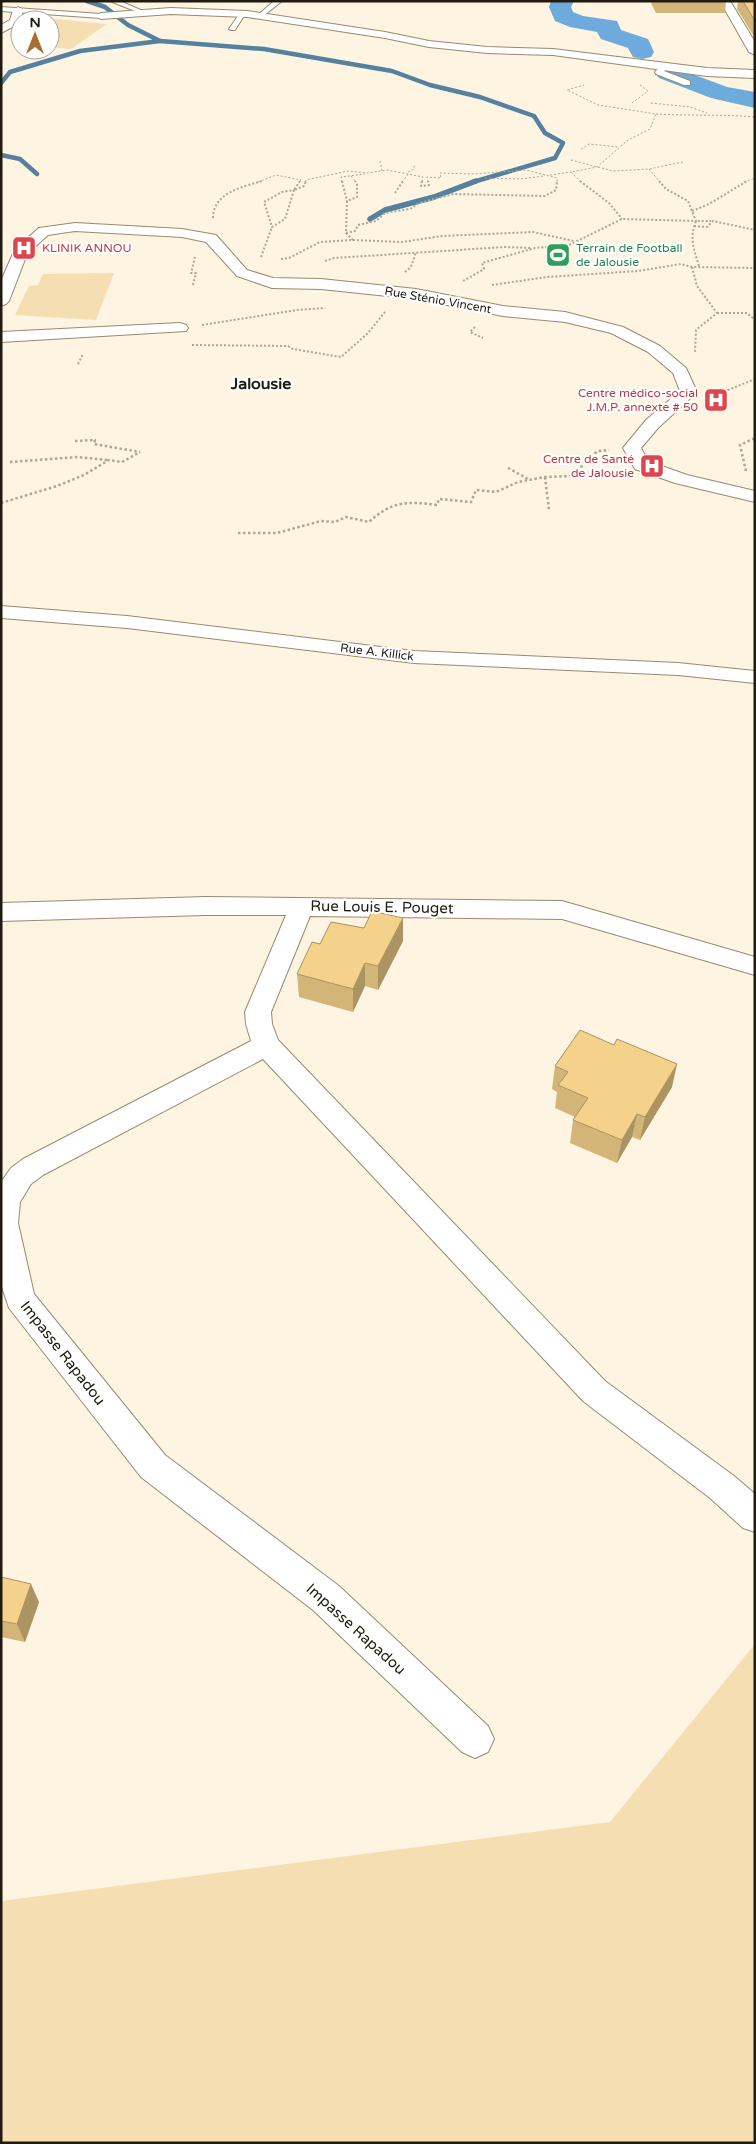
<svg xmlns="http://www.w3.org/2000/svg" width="756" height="2144" font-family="'Varela Round',sans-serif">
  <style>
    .green { fill: #f5deb2 }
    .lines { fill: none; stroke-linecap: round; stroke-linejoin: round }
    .stream-far1 { stroke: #55809e; stroke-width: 4.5 }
    .stream { stroke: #55809e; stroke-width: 5.5 }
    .river { fill: #6cabdb; fill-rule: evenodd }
    .service-casing { stroke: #988a6f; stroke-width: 2 }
    .minor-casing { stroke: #988a6f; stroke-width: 2 }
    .path-far2 { stroke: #aea696; stroke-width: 1; stroke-dasharray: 2 2; stroke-linecap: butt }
    .path-far1 { stroke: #aea696; stroke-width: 2; stroke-dasharray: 2 2; stroke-linecap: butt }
    .path { stroke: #aea696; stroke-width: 2.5; stroke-dasharray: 2.5 2.5; stroke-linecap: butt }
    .service { fill: #fff; fill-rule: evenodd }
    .minor { fill: #fff; fill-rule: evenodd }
    .wall { fill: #d3b578 }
    .shaded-wall { fill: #ac9362 }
    .building { fill: #f5d28c; stroke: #ac9362 }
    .labels { text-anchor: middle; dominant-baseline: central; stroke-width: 4.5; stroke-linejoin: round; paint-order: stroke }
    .far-health-label { font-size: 12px; fill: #be3a42; stroke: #fff; text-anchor: end }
    .far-leisure-label { font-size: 12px; fill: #27864d; stroke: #fff; text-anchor: start }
    .far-street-label { font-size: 12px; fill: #201a0f; stroke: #fff }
    .street-label { font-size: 15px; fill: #201a0f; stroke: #fff }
    .far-district-label { font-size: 16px; font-weight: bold; fill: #201a0f; stroke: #fff }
  </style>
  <rect width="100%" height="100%" fill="#fdf4e2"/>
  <!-- green -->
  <g class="green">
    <polygon points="54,19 107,24 71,49 50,47 50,21"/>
    <polygon points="114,273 96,320 15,315 29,286 38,285 43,274"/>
    <polygon points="755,1644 755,2143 1,2143 1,1901 610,1822"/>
  </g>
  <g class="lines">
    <!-- stream-far1 -->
    <g class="stream-far1">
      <polyline points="160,41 264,49 392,71 430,85 480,97 534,116 545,133 563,143 555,158 473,182"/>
      <polyline points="1,83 10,72 80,51 160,41 128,25 105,7 87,1"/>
      <polyline points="1,155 20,159 37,174"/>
    </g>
    <!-- stream -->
    <polyline class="stream" points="370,219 385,210 434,197 476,181"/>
    <!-- river -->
    <g class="river">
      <polygon points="551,1 574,1 571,7 573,12 583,16 617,21 621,30 648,39 654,52 651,57 642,59 633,57 628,48 601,39 597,32 570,27 555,21 549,7"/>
      <polygon points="668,65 727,87 755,92 755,108 711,98 659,78 655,73 659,68"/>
    </g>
    <defs>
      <g id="service">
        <polygon points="110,1 120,1 145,12 140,13"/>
        <polygon points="274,1 282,1 262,17 258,17 258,15"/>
        <polygon points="1,7 101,14 104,16 101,18 1,11"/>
        <polygon points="240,13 245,14 235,30 231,30 229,29"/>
        <polygon points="662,64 669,66 664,71 690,81 690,85 684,85 656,74 655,72"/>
      </g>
      <g id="minor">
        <polygon points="720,1 730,1 755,42 755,55 749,52"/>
        <polygon points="18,7 23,10 20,23 1,33 1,25 10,20 13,10"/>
        <polygon points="171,8 247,11 385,32 429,41 487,47 553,49 707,68 755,70 755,78 707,76 553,55 487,53 429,47 385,38 247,17 171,14 101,19 96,16 101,13"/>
        <polygon points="75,223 182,229 216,235 247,270 273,278 321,279 416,289 503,306 565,312 623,327 660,346 686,368 697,392 658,428 641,448 648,461 687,475 755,491 755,502 675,483 635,469 623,448 646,420 680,391 673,373 648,352 611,333 565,322 503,316 416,299 321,289 272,288 237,276 206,242 182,237 75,231 48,235 27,254 9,301 6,304 1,306 1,281 15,249 39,228"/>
        <polygon points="180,323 186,325 188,328 186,331 1,342 1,332"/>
        <polygon points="1,606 127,616 414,651 678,663 755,671 755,683 678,675 414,663 127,628 1,618"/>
        <polygon points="205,897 562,901 755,957 755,975 562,919 310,916 271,1012 272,1024 278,1040 605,1381 734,1476 755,1494 755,1532 743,1528 710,1498 583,1401 263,1059 43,1175 31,1184 20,1202 18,1223 34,1294 165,1455 339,1586 488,1726 494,1739 488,1752 475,1758 462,1752 313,1610 141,1477 9,1308 1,1284 1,1182 11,1168 23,1159 251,1041 246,1024 245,1012 286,915 205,915 1,921 1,903"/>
      </g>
    </defs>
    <!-- service casing -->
    <use href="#service" class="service-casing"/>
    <!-- minor casing -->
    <use href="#minor" class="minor-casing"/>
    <!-- path-far2 -->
    <g class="path-far2">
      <polyline points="632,103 648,91 640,85"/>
      <polyline points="651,103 690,107 707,113"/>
      <path d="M656,114C689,116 722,114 755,117"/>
      <polyline points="581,149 589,144 619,147"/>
      <polyline points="571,160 613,171 649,169 683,162"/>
      <polyline points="380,161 382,171"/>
      <polyline points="649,169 660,182"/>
      <polyline points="408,172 414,169 414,165"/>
      <polyline points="550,175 571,172"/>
      <polyline points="351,176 356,182"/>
      <polyline points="485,178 521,179 544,176"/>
      <polyline points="258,182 276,175 301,180 299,182"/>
      <polyline points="305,182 306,180 348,171 368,173 387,170 423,177 422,182"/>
      <polyline points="342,182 341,177 365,174"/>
      <polyline points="402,182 409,173"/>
      <polyline points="428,182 427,177 441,178 440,173 474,174 526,170 557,178 557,182"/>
      <polyline points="581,182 571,172 597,167 628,140 650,129 656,114 598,105 567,90 584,85"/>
      <polyline points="744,182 755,178"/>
    </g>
    <!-- path-far1 -->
    <g class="path-far1">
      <polyline points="300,181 294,190 304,186 306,181"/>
      <polyline points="342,181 347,201"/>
      <polyline points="422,181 421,186 429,185 428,181"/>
      <polyline points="580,181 609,203 622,219"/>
      <polygon points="294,190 285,219 272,227 264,202 282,192"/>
      <polyline points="395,193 403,181"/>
      <polyline points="692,211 709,204 747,181"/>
      <path d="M213,218C213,193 242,187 262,181"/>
      <polyline points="694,226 707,227 713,221 755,230"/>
      <polyline points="346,233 355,231 358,225 376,221 385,213 410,209 419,203 453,194 545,196 556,190 557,181"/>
      <polyline points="353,240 402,242 442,236 533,232 574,241"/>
      <polyline points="261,257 272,227"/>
      <polyline points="281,259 289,258 320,242 353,240 346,233 347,201 357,197 357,184 355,181"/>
      <polyline points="325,261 334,258 505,247 530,248"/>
      <path d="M699,266C694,250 689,238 696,221H711"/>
      <polyline points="692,267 697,286 717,313 696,330 695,352"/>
      <polyline points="405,272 411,267 416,252"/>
      <polyline points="463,281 484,269 482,263 535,248 569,245 622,219 696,221 688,201 666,189 659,181"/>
      <polyline points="193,285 196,273 191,273 195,257"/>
      <polyline points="492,285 547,277 638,271 681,264 692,267 755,268"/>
      <polyline points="717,313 747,313 755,320"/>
      <polyline points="202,325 297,310 325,308"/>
      <polyline points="475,327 470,332 483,338"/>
      <polyline points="192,345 288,346 293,349 341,357 368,333 385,312"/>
      <polyline points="78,364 83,354"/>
      <polyline points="712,393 723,392 755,379"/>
    </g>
    <!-- path -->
    <g class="path">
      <polyline points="75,441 95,440 94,444 140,452"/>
      <polyline points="10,462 78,457 108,460"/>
      <polyline points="508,468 530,480"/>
      <polyline points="746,471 740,445 755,438"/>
      <polyline points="545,477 549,510"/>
      <polyline points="1,503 57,486 84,475 109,460 122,462 140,452"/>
      <path d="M238,533H277L321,521L335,522L346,517L369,522C392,501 407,501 437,505L439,499L471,502L476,490L496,492L518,482L545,477L570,476L577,473L586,460L598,451L609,450"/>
    </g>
    <!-- service -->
    <use href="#service" class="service"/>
    <!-- minor -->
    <use href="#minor" class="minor"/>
  </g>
  <!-- wall -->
  <g class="wall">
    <polygon points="650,1 726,1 725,13 656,13"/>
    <polygon points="738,1 755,1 755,38 737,9"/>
    <polygon points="403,941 378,990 365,986 353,1012 299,997 297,974 320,944"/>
    <polygon points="555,1066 672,1087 640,1140 632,1137 617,1163 570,1143 573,1120 575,1117 555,1108 557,1092 552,1089"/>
    <polygon points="1,1577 39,1602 25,1642 1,1637"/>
  </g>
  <!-- shaded-wall -->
  <g class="shaded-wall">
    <polygon points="403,918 403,941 378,990 378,966"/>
    <polygon points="365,963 365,986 353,1012 353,989"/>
    <polygon points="677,1064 672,1087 640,1140 645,1117"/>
    <polygon points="637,1114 632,1137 617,1163 622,1140"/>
    <polygon points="31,1584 39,1602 25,1642 17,1624"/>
  </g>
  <!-- building -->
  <g class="building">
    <polygon points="743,1 755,1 755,21"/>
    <polygon points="372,911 403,918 378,966 365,963 353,989 297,974 312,942 320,944 331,922 364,928"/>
    <polygon points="580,1030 614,1045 617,1039 677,1064 645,1117 637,1114 622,1140 573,1120 588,1098 558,1085 568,1072 555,1066"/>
    <polygon points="1,1577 31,1584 17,1624 1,1621"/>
  </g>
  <!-- icons -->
  <defs>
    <symbol id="hospital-square" viewBox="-11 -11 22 22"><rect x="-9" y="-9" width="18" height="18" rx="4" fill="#e0444e" stroke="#fff"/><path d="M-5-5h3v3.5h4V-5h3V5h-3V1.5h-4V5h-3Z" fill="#fff"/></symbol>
    <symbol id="stadium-square" viewBox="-11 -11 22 22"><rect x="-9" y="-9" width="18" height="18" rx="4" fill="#2e9e5b" stroke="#fff"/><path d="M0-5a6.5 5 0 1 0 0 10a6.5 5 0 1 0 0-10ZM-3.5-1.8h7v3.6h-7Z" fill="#fff"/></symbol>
  </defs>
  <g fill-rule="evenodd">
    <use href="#hospital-square" x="10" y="234" width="28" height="28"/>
    <use href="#stadium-square" x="544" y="241" width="28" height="28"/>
    <use href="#hospital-square" x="702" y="386" width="28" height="28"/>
    <use href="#hospital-square" x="638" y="452" width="28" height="28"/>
  </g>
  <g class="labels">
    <!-- far-health labels -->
    <g class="far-health-label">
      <text x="42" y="248" text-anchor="start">KLINIK ANNOU</text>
      <text x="698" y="393">Centre médico-social<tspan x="698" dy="14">J.M.P. annexte # 50</tspan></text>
      <text x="634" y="459">Centre de Santé<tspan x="634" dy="14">de Jalousie</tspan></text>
    </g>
    <!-- far-leisure labels -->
    <g class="far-leisure-label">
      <text x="576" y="248">Terrain de Football<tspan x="576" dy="14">de Jalousie</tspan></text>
    </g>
    <!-- far-street labels -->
    <g class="far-street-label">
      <text transform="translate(438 300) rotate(10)">Rue Sténio Vincent</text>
      <text transform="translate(377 652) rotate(7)">Rue A. Killick</text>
    </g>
    <!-- street labels -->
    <g class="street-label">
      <text transform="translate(382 907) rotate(1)">Rue Louis E. Pouget</text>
      <text transform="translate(63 1353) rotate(52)">Impasse Rapadou</text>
      <text transform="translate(356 1629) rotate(42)">Impasse Rapadou</text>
    </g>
    <!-- far-district labels -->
    <g class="far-district-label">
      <text x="261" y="384">Jalousie</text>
    </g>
  </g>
  <!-- border -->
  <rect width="756" height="2144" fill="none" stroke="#201a0f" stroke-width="5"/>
  <!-- north arrow -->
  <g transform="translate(35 35)"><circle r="24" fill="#ffffff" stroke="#a6a39f"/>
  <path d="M0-4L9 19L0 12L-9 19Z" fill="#a96c31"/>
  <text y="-8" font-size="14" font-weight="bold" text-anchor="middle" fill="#201a0f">N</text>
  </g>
</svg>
